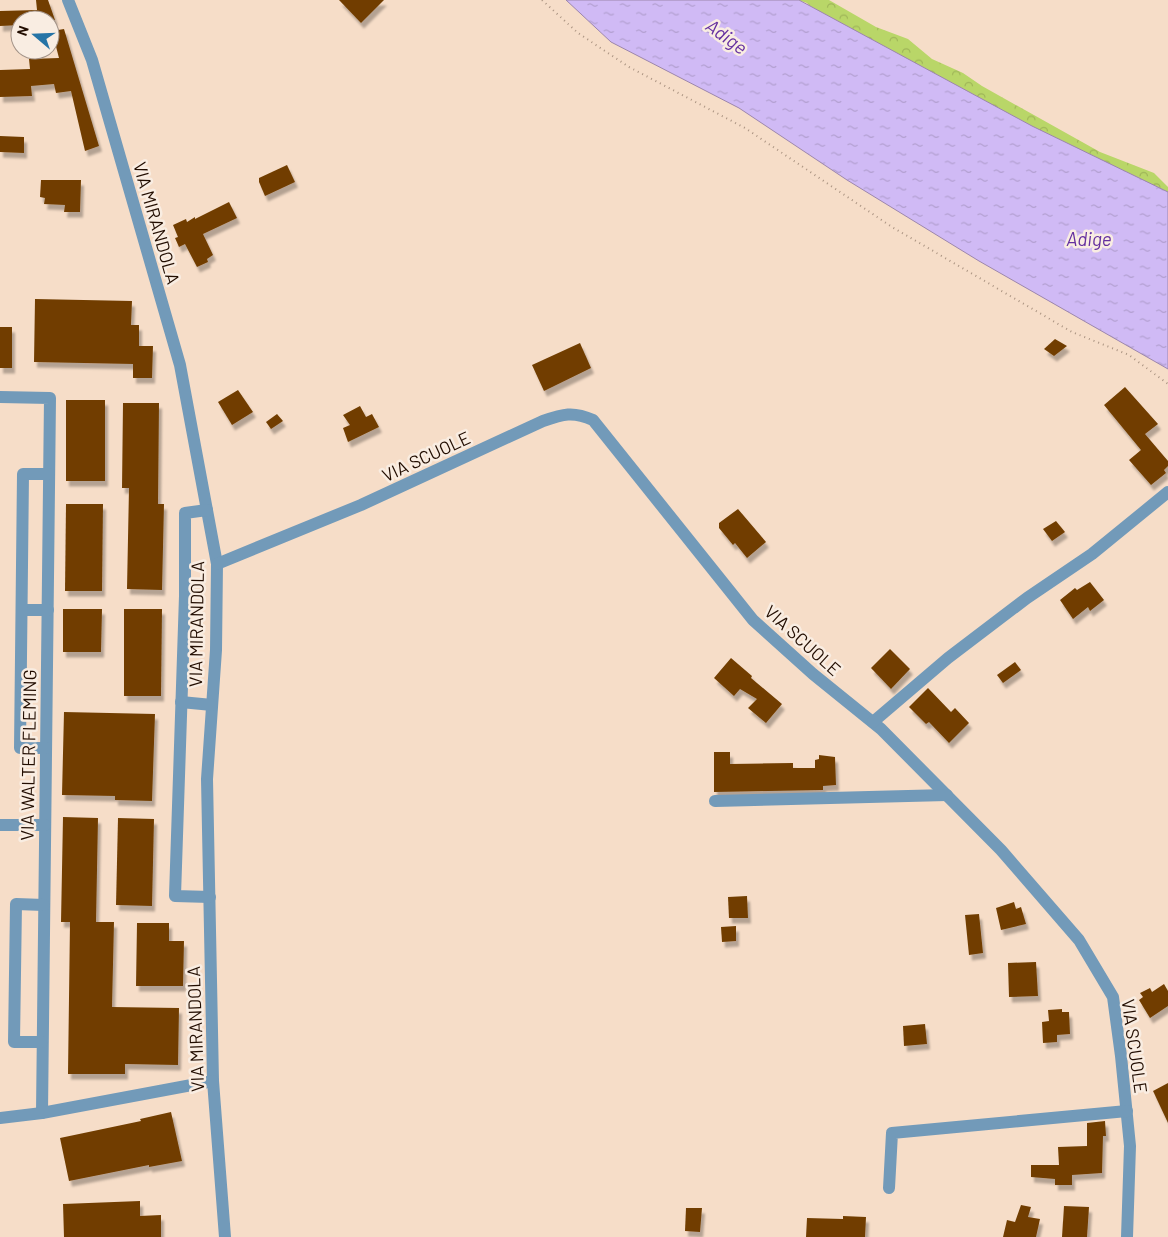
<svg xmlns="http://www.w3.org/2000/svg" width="1168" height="1237" font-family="Barlow,sans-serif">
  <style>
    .forest { fill: url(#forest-crowns) }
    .water { fill: url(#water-ripples); stroke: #9c86ac }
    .building { fill: #713e00; filter: url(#shadow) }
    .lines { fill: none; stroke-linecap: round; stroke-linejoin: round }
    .path { stroke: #ab9482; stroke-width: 2; stroke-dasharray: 1 4; stroke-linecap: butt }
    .minor { stroke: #729ab9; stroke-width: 12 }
    .labels { text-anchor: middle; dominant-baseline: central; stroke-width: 5; stroke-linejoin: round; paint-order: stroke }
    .street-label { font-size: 18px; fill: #220d00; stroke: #f9ede2 }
    .water-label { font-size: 19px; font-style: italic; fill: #642f9f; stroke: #f9ede2 }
  </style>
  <defs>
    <pattern id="forest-crowns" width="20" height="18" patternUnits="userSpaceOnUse" patternTransform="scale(1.25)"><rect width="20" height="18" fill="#b9d668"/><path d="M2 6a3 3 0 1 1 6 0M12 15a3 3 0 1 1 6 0" fill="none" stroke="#9fb658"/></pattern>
    <pattern id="water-ripples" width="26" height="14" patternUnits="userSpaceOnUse" patternTransform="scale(1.25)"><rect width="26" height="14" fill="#d0baf5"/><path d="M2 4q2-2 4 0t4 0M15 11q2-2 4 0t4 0" fill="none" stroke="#b29fd0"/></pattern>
    <filter id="shadow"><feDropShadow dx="3" dy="5.5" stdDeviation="1" flood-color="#0004"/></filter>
  </defs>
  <rect width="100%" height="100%" fill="#f6ddc8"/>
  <!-- forest -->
  <polygon class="forest" points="798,0 829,0 876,27 908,39 932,59 963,73 982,86 1100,152 1154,173 1168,187 1168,211 818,14 807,3"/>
  <!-- water -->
  <polygon class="water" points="566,0 799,0 1032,126 1168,192 1168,369 979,261 847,180 739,108 611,42"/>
  <!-- building -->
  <g class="building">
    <polygon points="36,0 48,0 55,20 20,20 20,25 0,26 0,11 37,10"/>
    <polygon points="339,0 384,0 361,23"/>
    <polygon points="64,29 99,146 85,151 71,91 56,93 54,84 31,86 32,96 0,97 0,70 30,69 29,59 59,58 52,31"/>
    <polygon points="0,136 24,137 24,153 0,152"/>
    <polygon points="287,165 295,182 265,196 259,182 259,178"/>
    <polygon points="41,180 81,180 80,212 64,212 65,205 44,204 45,198 40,197"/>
    <polygon points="229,202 237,218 203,234 213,255 207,259 208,262 197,267 185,244 179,247 175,238 178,237 173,225 186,219 187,222 195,217 195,219"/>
    <polygon points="35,299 132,301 131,325 139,325 139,346 153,346 152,378 133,378 133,364 34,362"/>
    <rect x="0" y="327" width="12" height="41"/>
    <polygon points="1055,339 1067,346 1054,356 1044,349"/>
    <polygon points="580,343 591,368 544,391 532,365"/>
    <polygon points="1125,387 1158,424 1145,434 1168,461 1168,466 1164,470 1166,473 1151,485 1129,460 1141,450 1104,405"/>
    <polygon points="238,390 253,412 232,425 218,402"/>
    <rect x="66" y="400" width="39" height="81"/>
    <polygon points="123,403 159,403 158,504 164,504 162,590 127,589 129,488 122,488"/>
    <polygon points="360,406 366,417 372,414 379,427 348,442 343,428 350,425 343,415"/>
    <polygon points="277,414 283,421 271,429 266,422"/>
    <polygon points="66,504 103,504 102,591 65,591"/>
    <polygon points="738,509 766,542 747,558 735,543 733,545 719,528 719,523"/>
    <polygon points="1056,521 1065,532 1052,541 1043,529"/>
    <polygon points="1090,582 1104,600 1090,611 1088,607 1073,619 1060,600 1075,588 1077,590"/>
    <polygon points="63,609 102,609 101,652 63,652"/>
    <polygon points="124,609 162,609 161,696 124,696"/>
    <polygon points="890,649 910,669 891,689 871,668"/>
    <polygon points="731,658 752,676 751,678 782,704 766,723 748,708 757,699 740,689 734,696 714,678"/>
    <polygon points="1015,662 1021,670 1003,683 997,675"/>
    <polygon points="928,688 951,712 955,708 969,723 949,743 929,722 926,724 909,707"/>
    <polygon points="64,712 155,714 152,801 115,800 115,796 62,795"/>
    <polygon points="714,752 730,752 730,764 793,763 793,768 815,768 815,760 819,759 819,755 835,757 836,785 823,786 823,790 714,792"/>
    <polygon points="63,817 98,818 96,922 114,922 112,1007 179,1008 178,1065 125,1064 125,1074 68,1074 70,922 61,922"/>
    <polygon points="118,818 154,819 152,906 116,905"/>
    <polygon points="747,896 748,918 729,918 728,897"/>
    <polygon points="1014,902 1016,909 1021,907 1026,924 1001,930 996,908"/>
    <polygon points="979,914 983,953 969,955 965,915"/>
    <polygon points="137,923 169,923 169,941 184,941 183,986 136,986"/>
    <polygon points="736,926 736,941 722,942 721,927"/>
    <polygon points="1036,962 1038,996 1009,997 1008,963"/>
    <polygon points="1164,984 1168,991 1168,1006 1150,1018 1139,1000 1143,997 1140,993 1150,988 1152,992"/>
    <polygon points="1062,1009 1062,1012 1069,1012 1070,1034 1057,1035 1057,1042 1043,1043 1042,1022 1049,1021 1048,1010"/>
    <polygon points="925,1024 927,1044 904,1046 903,1026"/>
    <polygon points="1168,1083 1168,1123 1153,1091"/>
    <polygon points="171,1112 182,1161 149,1167 149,1165 69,1181 60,1138 141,1121 140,1119"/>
    <polygon points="1105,1121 1106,1136 1103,1136 1102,1173 1072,1175 1072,1185 1055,1185 1055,1179 1031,1177 1031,1165 1059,1165 1058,1147 1087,1146 1087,1123"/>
    <polygon points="140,1201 140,1216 161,1215 161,1237 64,1237 63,1204"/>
    <polygon points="1021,1205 1031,1207 1028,1217 1040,1219 1036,1237 1003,1237 1007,1220 1015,1222"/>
    <polygon points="1064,1206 1089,1207 1087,1237 1062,1237"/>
    <polygon points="686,1208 702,1208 700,1232 685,1231"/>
    <polygon points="843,1216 866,1217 865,1237 806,1237 807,1218 843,1219"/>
  </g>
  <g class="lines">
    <!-- path -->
    <polyline class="path" points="542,0 578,33 629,67 745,128 892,227 1072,332 1129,355 1168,384"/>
    <!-- minor -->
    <g class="minor">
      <polyline points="68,0 92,60 180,365 217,564 216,650 207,779 213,1081 225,1237"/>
      <polyline points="0,397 50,398 42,1113"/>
      <polyline points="207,510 185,513 185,596 175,896 210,897"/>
      <path d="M217,564L361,505L543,421C563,414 573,411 593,420L753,620L813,674L881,729L1001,850L1079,940L1113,997L1121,1056L1130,1146L1127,1237"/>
      <polyline points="22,610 48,610"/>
      <polyline points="181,702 212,705"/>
      <polyline points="873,722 948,658 1027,598 1092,554 1168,492"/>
      <polyline points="46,748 20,748 23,474 49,474"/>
      <polyline points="715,801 947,795"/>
      <polyline points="0,825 45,825"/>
      <polyline points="42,1042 14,1042 16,904 44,905"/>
      <polyline points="0,1118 42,1113 213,1081"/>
      <polyline points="889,1188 892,1133 1127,1111"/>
    </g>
  </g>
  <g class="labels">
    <!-- street labels -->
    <g class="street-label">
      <text transform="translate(157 223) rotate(74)">VIA MIRANDOLA</text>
      <text transform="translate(426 456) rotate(-25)">VIA SCUOLE</text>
      <text transform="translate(196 624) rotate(-89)">VIA MIRANDOLA</text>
      <text transform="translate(803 640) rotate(42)">VIA SCUOLE</text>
      <text transform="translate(28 755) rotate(-89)">VIA WALTER FLEMING</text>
      <text transform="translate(195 1029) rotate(-92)">VIA MIRANDOLA</text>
      <text transform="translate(1135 1046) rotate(82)">VIA SCUOLE</text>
    </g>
    <!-- water labels -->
    <g class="water-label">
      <text transform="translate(727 36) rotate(36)">Adige</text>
      <text x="1089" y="238">Adige</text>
    </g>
  </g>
  <!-- north arrow -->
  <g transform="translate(35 35) rotate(289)"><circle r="24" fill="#f9ede2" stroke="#a39388"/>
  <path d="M0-4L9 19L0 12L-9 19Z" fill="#2674a6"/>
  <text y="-8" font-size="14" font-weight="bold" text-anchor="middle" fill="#220d00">N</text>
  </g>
</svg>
